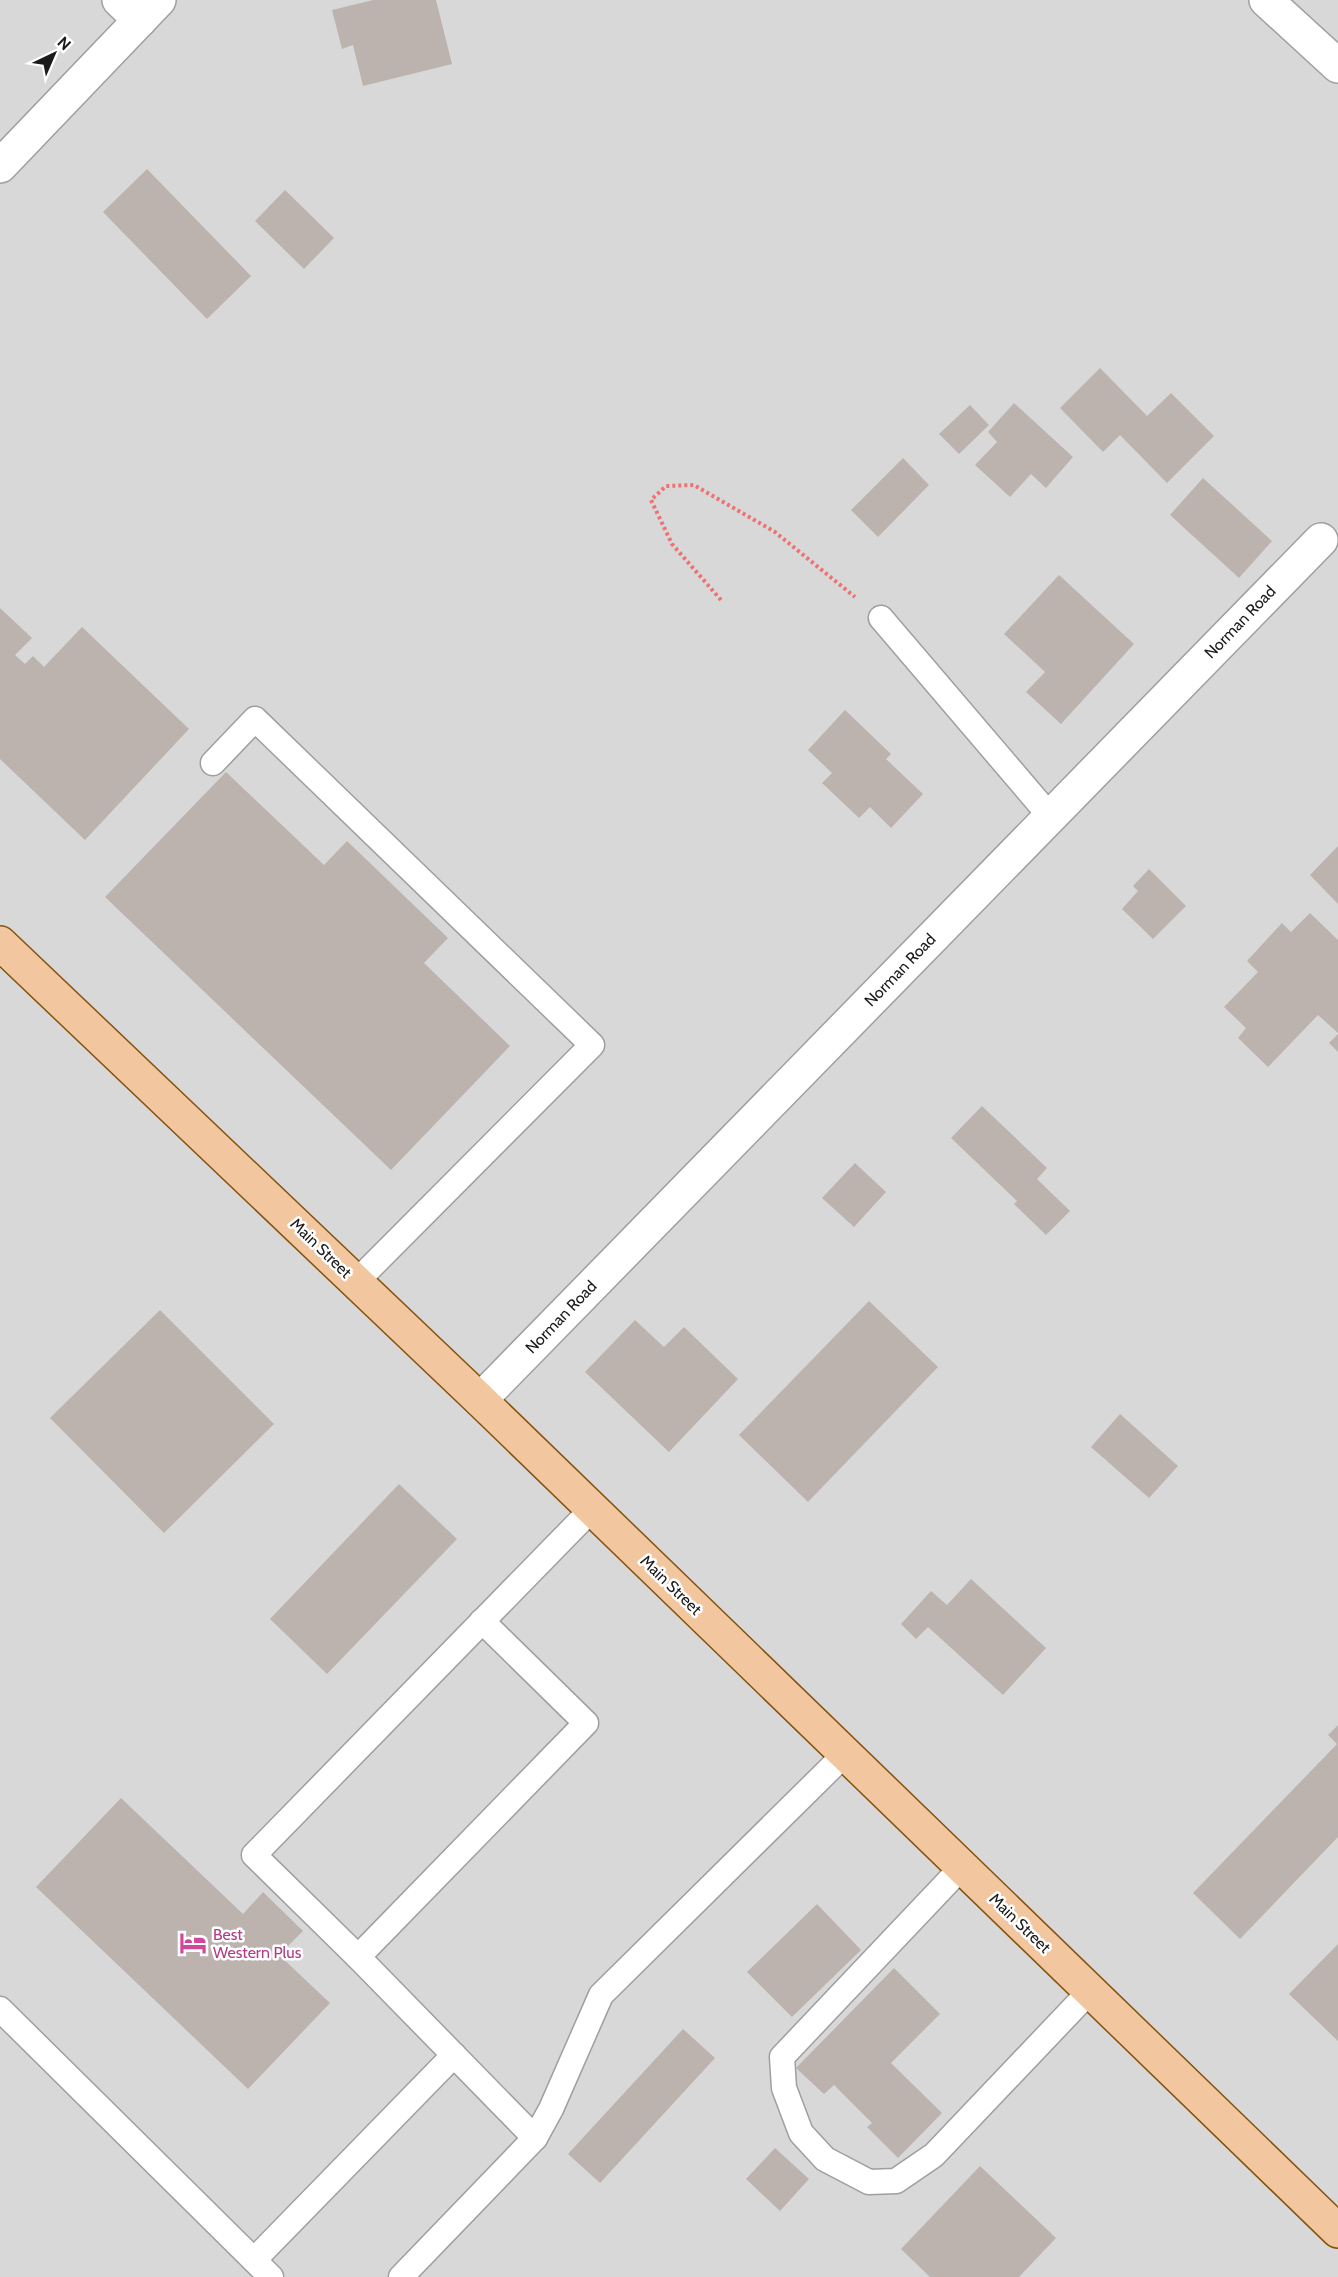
<svg xmlns="http://www.w3.org/2000/svg" width="1338" height="2277" font-family="Cabin,sans-serif">
  <style>
    .residential { fill: #d9d8d8 }
    .building { fill: #bcb3af }
    .lines { fill: none; stroke-linecap: round; stroke-linejoin: round }
    .service-casing { stroke: #9f9f9f; stroke-width: 27 }
    .minor-casing { stroke: #9f9f9f; stroke-width: 36 }
    .tertiary-casing { stroke: #9f9f9f; stroke-width: 36 }
    .primary-casing { stroke: #85520d; stroke-width: 36 }
    .path { stroke: #ec7372; stroke-width: 4; stroke-dasharray: 3 3; stroke-linecap: butt }
    .service { stroke: #fff; stroke-width: 24 }
    .minor { stroke: #fff; stroke-width: 33 }
    .tertiary { stroke: #fff; stroke-width: 33 }
    .primary { stroke: #f2c7a0; stroke-width: 33 }
    .labels { text-anchor: middle; dominant-baseline: central; stroke-width: 5; stroke-linejoin: round; paint-order: stroke }
    .street-label { font-size: 16px; fill: #1b1b1b; stroke: #fff }
    .hotel-label { font-size: 16px; fill: #b23c85; stroke: #fff; text-anchor: start }
  </style>
  <rect width="100%" height="100%" fill="#ece7e1"/>
  <!-- residential -->
  <rect class="residential" x="0" y="0" width="1338" height="2277"/>
  <!-- building -->
  <g class="building">
    <polygon points="373,0 436,0 452,64 363,86 353,45 342,49 332,10"/>
    <polygon points="147,169 251,276 207,319 103,212"/>
    <polygon points="285,190 334,238 304,269 255,221"/>
    <polygon points="1100,368 1147,416 1171,393 1214,436 1167,483 1120,435 1103,452 1060,408"/>
    <polygon points="1014,403 1073,457 1046,488 1031,474 1010,497 975,465 997,442 988,432"/>
    <polygon points="970,405 989,425 959,454 939,434"/>
    <polygon points="903,458 929,485 878,537 851,510"/>
    <polygon points="1203,478 1272,541 1239,578 1170,515"/>
    <polygon points="1059,575 1134,644 1061,724 1026,692 1045,672 1004,634"/>
    <polygon points="0,608 32,638 15,655 25,664 33,656 44,667 82,627 189,729 85,840 0,759"/>
    <polygon points="845,710 891,754 886,759 923,794 891,828 870,807 859,818 822,783 832,773 808,750"/>
    <polygon points="226,772 324,865 347,841 448,938 424,963 510,1046 391,1170 105,897"/>
    <polygon points="1338,846 1338,904 1310,875"/>
    <polygon points="1149,869 1186,906 1153,939 1122,909 1138,891 1133,886"/>
    <polygon points="1310,913 1338,940 1338,1033 1318,1015 1268,1067 1238,1038 1246,1028 1224,1007 1258,972 1247,961 1282,923 1291,932"/>
    <polygon points="1338,1034 1338,1052 1329,1043"/>
    <polygon points="982,1106 1047,1168 1037,1179 1070,1211 1046,1235 1014,1204 1017,1201 951,1138"/>
    <polygon points="855,1163 886,1192 854,1227 822,1198"/>
    <polygon points="869,1301 938,1367 808,1502 739,1435"/>
    <polygon points="160,1310 274,1424 164,1533 50,1418"/>
    <polygon points="635,1320 664,1347 684,1327 738,1379 669,1452 585,1372"/>
    <polygon points="1120,1414 1178,1466 1149,1498 1091,1447"/>
    <polygon points="399,1484 457,1539 327,1674 270,1619"/>
    <polygon points="971,1579 1046,1648 1003,1695 928,1627 916,1639 901,1624 931,1591 947,1605"/>
    <polygon points="1338,1725 1338,1837 1240,1939 1193,1893 1337,1744 1328,1735"/>
    <polygon points="121,1798 243,1914 263,1892 303,1931 279,1955 330,2003 248,2089 36,1887"/>
    <polygon points="817,1904 861,1950 792,2017 747,1972"/>
    <polygon points="1338,1944 1338,2041 1289,1994"/>
    <polygon points="894,1968 940,2014 891,2063 942,2113 898,2158 867,2127 872,2123 834,2085 824,2094 796,2068"/>
    <polygon points="683,2029 715,2058 600,2183 568,2154"/>
    <polygon points="775,2148 809,2179 780,2211 746,2179"/>
    <polygon points="980,2166 1056,2238 1019,2277 930,2277 901,2249"/>
  </g>
  <g class="lines">
    <defs>
      <g id="service">
        <polyline points="881,618 1050,816"/>
        <polyline points="213,763 255,719 592,1045 356,1282"/>
        <polyline points="962,1867 782,2057 784,2088 801,2133 825,2159 869,2182 896,2181 934,2155 1090,1991"/>
        <polyline points="358,1957 586,1723 482,1621"/>
        <polyline points="0,2009 271,2277"/>
        <polyline points="535,2138 358,1957 254,1855 592,1509"/>
        <polyline points="254,2260 454,2055"/>
        <polyline points="401,2277 535,2138 551,2109 601,1995 845,1754"/>
      </g>
      <g id="minor">
        <polyline points="119,0 140,20"/>
        <polyline points="1266,0 1338,66"/>
        <polyline points="480,1400 1321,540"/>
      </g>
      <polyline id="tertiary" points="0,166 159,0"/>
      <polyline id="primary" points="0,943 480,1400 1338,2231"/>
    </defs>
    <!-- service casing -->
    <use href="#service" class="service-casing"/>
    <!-- minor casing -->
    <use href="#minor" class="minor-casing"/>
    <!-- tertiary casing -->
    <use href="#tertiary" class="tertiary-casing"/>
    <!-- primary casing -->
    <use href="#primary" class="primary-casing"/>
    <!-- path -->
    <polyline class="path" points="721,600 672,544 651,500 666,486 694,485 775,532 855,597"/>
    <!-- service -->
    <use href="#service" class="service"/>
    <!-- minor -->
    <use href="#minor" class="minor"/>
    <!-- tertiary -->
    <use href="#tertiary" class="tertiary"/>
    <!-- primary -->
    <use href="#primary" class="primary"/>
  </g>
  <!-- icons -->
  <defs>
    <symbol id="hotel-bare" viewBox="-9 -9 18 18"><path d="M-6-4.5h1.5V1H6V5H4.5V3h-9V5H-6ZM-4 0a1.8 1.8 0 1 1 3.6 0ZM.5 0V-2.5h3Q6-2.5 6 0Z" fill="#d1479c" stroke="#fff" stroke-width="2.5" paint-order="stroke"/></symbol>
  </defs>
  <g fill-rule="evenodd">
    <use href="#hotel-bare" x="174" y="1924" width="38" height="38"/>
  </g>
  <g class="labels">
    <!-- street labels -->
    <g class="street-label">
      <text transform="translate(1240 622) rotate(-46)">Norman Road</text>
      <text transform="translate(900 970) rotate(-46)">Norman Road</text>
      <text transform="translate(321 1248) rotate(44)">Main Street</text>
      <text transform="translate(561 1317) rotate(-46)">Norman Road</text>
      <text transform="translate(671 1585) rotate(44)">Main Street</text>
      <text transform="translate(1020 1923) rotate(44)">Main Street</text>
    </g>
    <!-- hotel labels -->
    <g class="hotel-label">
      <text x="213" y="1934">Best<tspan x="213" dy="18">Western Plus</tspan></text>
    </g>
  </g>
  <!-- north arrow -->
  <g transform="translate(54 54) rotate(44)" stroke="#ffffff" stroke-width="4.5" paint-order="stroke">
  <path d="M0-4.5L10 22L0 15L-10 22Z" fill="#1b1b1b"/>
  <text y="-9" font-size="16" font-weight="bold" text-anchor="middle" fill="#1b1b1b">N</text>
  </g>
</svg>
